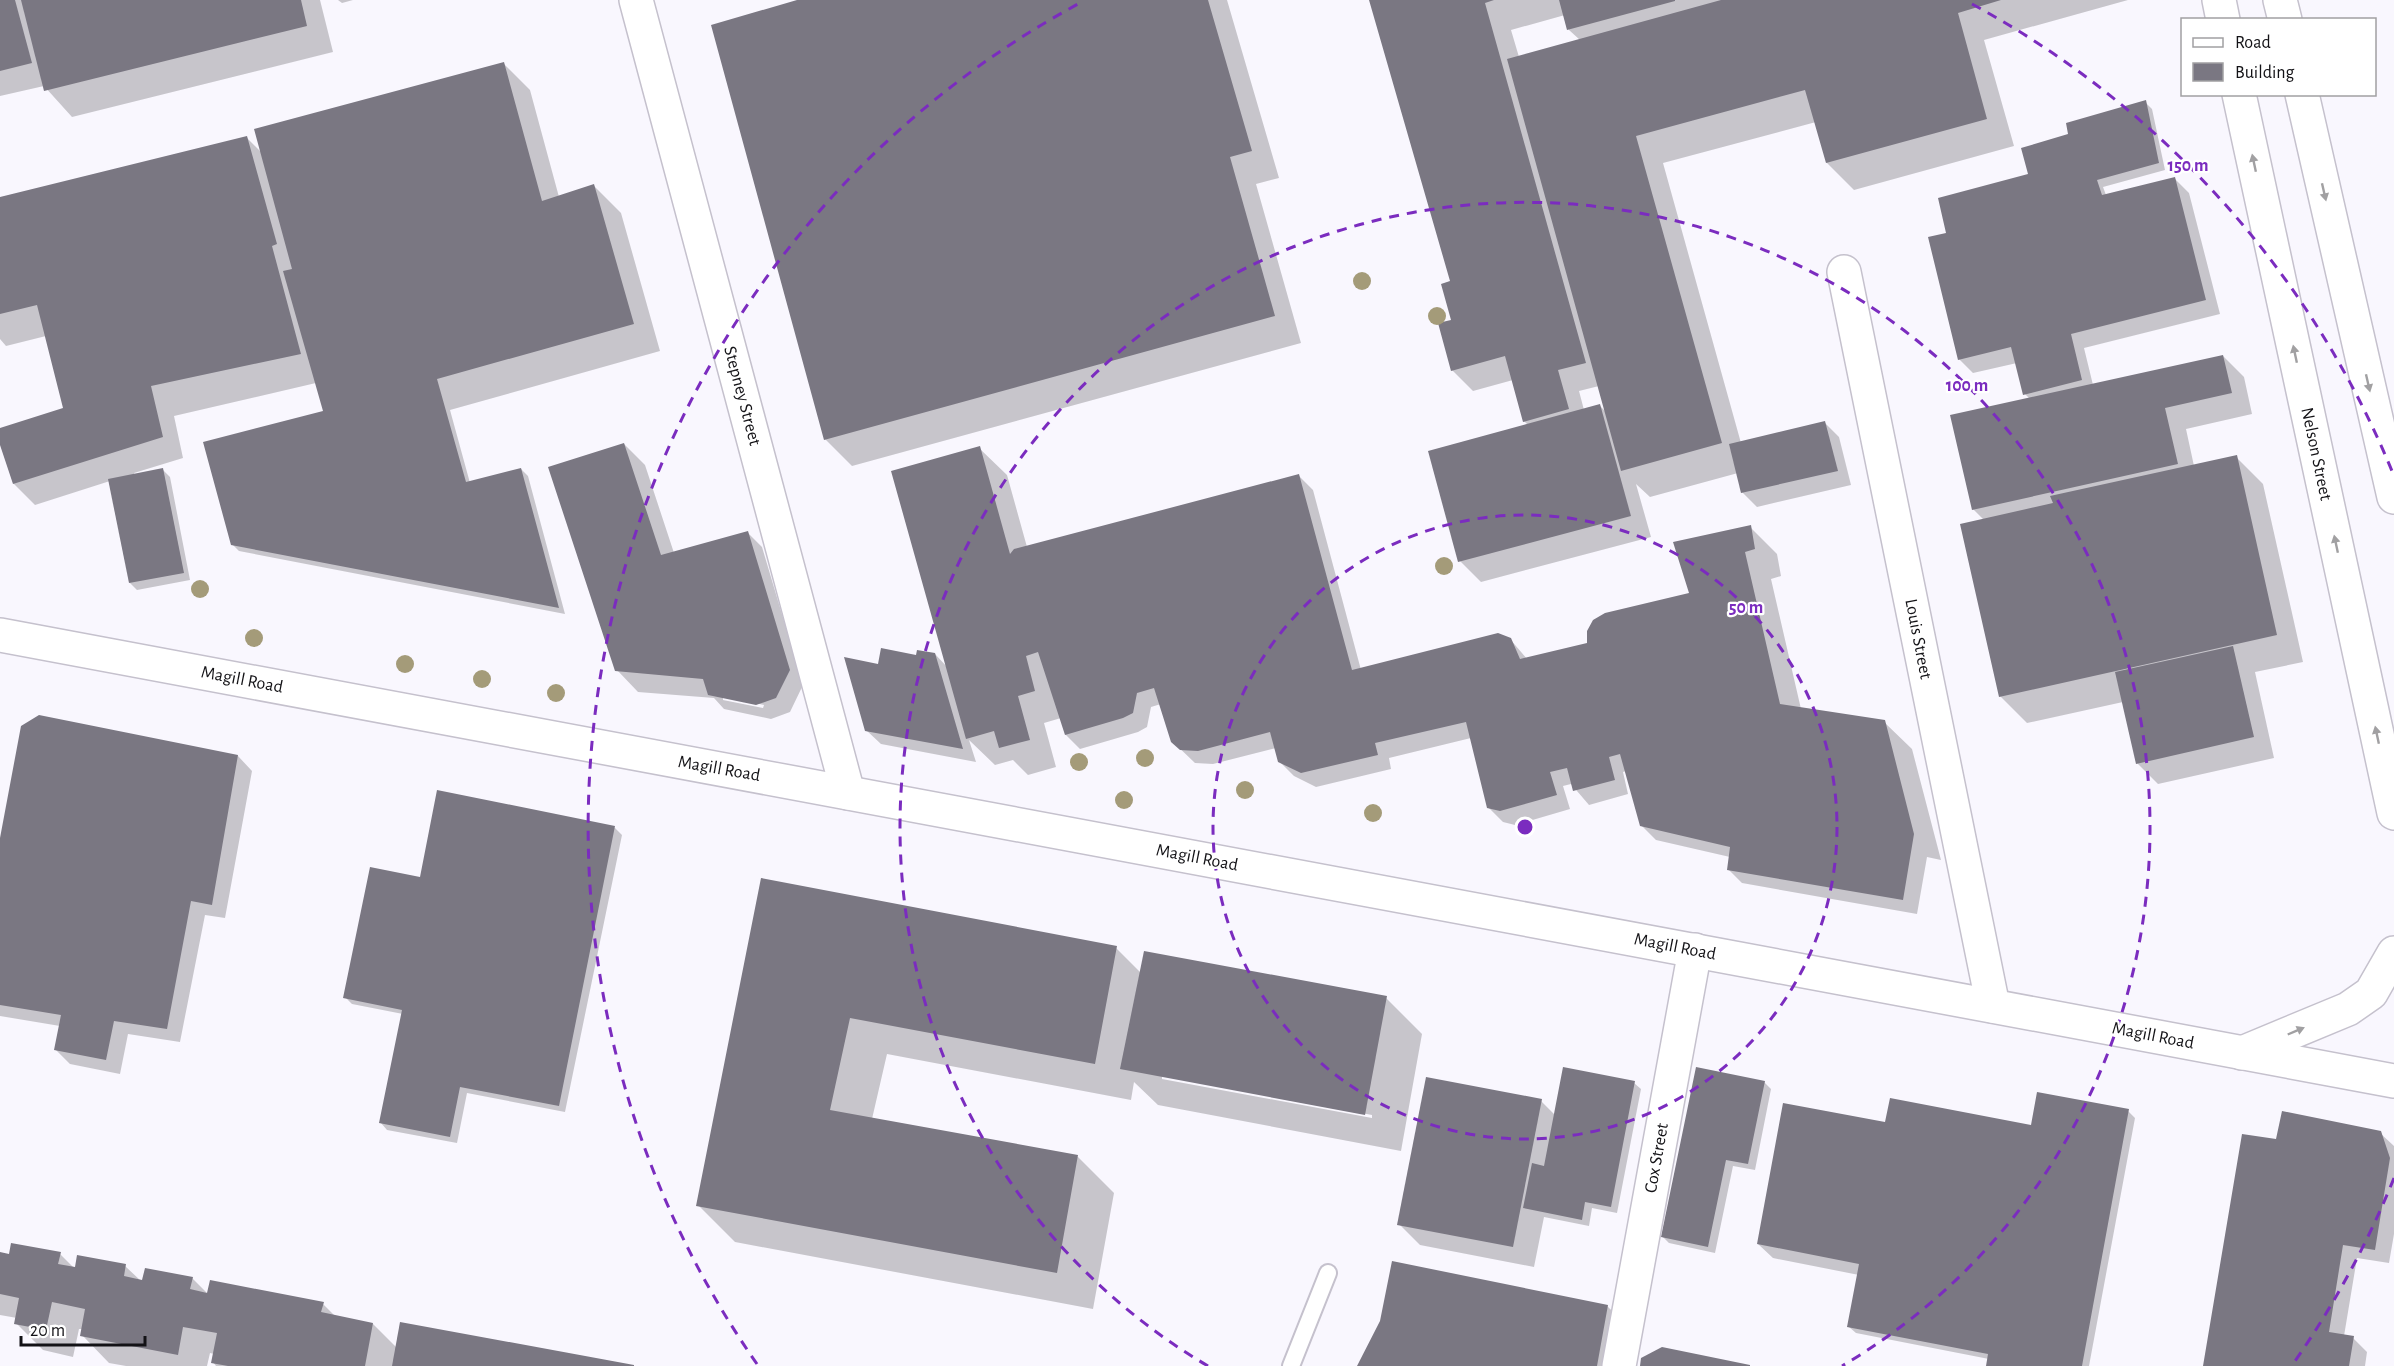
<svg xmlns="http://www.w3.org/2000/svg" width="2394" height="1366" font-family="'Alegreya Sans',sans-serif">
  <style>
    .shadow { fill: #0003; fill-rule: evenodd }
    .building { fill: #7a7782 }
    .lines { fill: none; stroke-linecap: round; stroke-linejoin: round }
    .lane-casing { stroke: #c5c1cd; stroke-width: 20 }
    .street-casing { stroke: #c5c1cd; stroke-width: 36 }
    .secondary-casing { stroke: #c5c1cd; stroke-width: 36 }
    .lane { stroke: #fff; stroke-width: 16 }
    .street { stroke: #fff; stroke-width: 33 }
    .secondary { stroke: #fff; stroke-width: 33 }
    .tree { fill: #a49b79 }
    .oneway { fill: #a1a0a2 }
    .ring { fill: none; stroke: #7b2cbf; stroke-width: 3; stroke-dasharray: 10 8 }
    .labels { text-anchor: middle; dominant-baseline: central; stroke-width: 4.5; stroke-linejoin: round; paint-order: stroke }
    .street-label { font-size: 18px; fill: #131216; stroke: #fff }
    .centre { fill: #7b2cbf; stroke: #fff; stroke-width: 3 }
    .ring-label { font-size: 18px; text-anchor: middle; font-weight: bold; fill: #7b2cbf; stroke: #fff; stroke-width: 4.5; stroke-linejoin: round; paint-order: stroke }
  </style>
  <rect width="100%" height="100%" fill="#f9f7fe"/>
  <!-- shadow -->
  <g class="shadow">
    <polygon points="0,0 320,0 333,52 72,117 44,86 0,96"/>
    <polygon points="338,0 353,0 342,3"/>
    <polygon points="803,0 1227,0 1279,178 1256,184 1301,343 852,466 825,439"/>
    <path d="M1370,0H2128L1984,40L2014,146L1854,190L1827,163L1816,122L1663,163L1741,443L1825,423L1839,437L1851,485L1757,507L1742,492L1738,473L1650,497L1636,484L1651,537L1481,582L1460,561L1528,425L1524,421L1513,380L1473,391L1452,370L1453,282ZM1565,15L1569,30L1580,40L1519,57L1511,30ZM1599,386L1606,412L1599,405L1584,410L1579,391Z"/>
    <polygon points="503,63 530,90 559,197 594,186 621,213 660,351 450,410 470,483 521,469 528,476 565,614 239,551 232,544 324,411 316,383 174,416 183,458 134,473 135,475 163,470 170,477 190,580 137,590 130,583 110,481 35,505 14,484 0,441 0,430 65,409 46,336 6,346 0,339 0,199 247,138 262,153"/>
    <polygon points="2145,102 2152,109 2165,170 2103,187 2106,195 2175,179 2189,193 2220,314 2084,348 2093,385 2223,356 2244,377 2252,414 2186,429 2194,466 2236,457 2263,484 2303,662 2255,672 2274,758 2158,784 2137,763 2123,702 2027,723 2000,696 1984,520 1973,509 2030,399 2025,394 2017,363 1973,373 1959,359 1949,234 2029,175 2070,136"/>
    <path d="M624,444L645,465L674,553L748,533L762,547L803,685L790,712L771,719L724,709L714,698L638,692L617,670ZM723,696L764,705L763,708L723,700Z"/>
    <polygon points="979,448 1007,475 1027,547 1299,476 1313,490 1361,670 1510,639 1527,659 1588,644 1689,595 1750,527 1777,554 1781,576 1771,579 1801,709 1884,722 1912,749 1941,860 1927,857 1917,914 1742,883 1728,869 1730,857 1656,840 1641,825 1626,771 1623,772 1628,794 1589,805 1571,784 1563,786 1570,809 1515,825 1503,822 1488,807 1471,738 1389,758 1391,769 1316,787 1294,776 1279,761 1276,748 1213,764 1195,763 1172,741 1161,704 1151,707 1147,727 1138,732 1080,749 1066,735 1061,718 1044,723 1056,767 1028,775 1013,760 995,765 969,740 976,762 881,744 866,730 880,666 935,654 948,668"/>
    <polygon points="238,756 252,771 225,918 205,915 180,1042 128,1034 120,1074 70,1064 56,1050 60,1026 0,1016 0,846"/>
    <polygon points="439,792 615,828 622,835 565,1112 467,1093 457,1143 387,1130 381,1123 403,1014 352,1004 345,997 421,879"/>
    <path d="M762,880L1116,948L1141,973L1386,998L1422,1034L1401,1151L1158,1105L1134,1082L1131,1100L887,1054L872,1119L1078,1157L1114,1193L1093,1309L735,1242L698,1205ZM1162,1076L1372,1115V1118L1162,1079Z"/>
    <polygon points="1764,1082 1771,1089 1755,1170 1733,1166 1715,1253 1669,1243 1662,1236"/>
    <polygon points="1634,1083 1641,1089 1617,1213 1592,1208 1589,1226 1544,1217 1534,1267 1420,1245 1399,1224 1541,1101 1555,1115"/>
    <polygon points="2128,1111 2135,1118 2089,1366 1988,1366 1989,1359 1856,1333 1849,1327 1859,1275 1773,1258 1758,1244 1885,1124 2032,1127"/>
    <polygon points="2380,1133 2394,1146 2394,1234 2389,1263 2357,1258 2344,1336 2353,1338 2367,1352 2365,1366 2205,1366 2277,1141"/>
    <polygon points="0,1254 60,1254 76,1270 125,1266 141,1281 192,1278 208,1294 323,1304 336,1317 373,1324 397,1348 632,1366 216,1366 213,1362 214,1354 210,1353 207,1366 126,1366 109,1363 82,1335 83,1329 79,1329 73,1357 43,1350 16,1323 17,1318 0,1315"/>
    <polygon points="1607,1306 1635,1333 1628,1366 1358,1366"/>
  </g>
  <!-- building -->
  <g class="building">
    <polygon points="0,0 15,0 32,63 0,71"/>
    <polygon points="21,0 301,0 307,26 44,91"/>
    <polygon points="797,0 1208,0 1252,151 1230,157 1275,316 824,440 711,25"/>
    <polygon points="1369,0 1494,0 1485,3 1586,363 1558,370 1569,409 1523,422 1505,356 1451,371 1438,323 1451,320 1441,284 1450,281"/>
    <polygon points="1559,0 1675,0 1675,1 1567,30"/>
    <polygon points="1721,0 2001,0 1958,13 1987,119 1826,163 1805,90 1636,136 1722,443 1621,471 1507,59"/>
    <polygon points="504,62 542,201 594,184 634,324 437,379 466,482 521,468 559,608 231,545 203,442 323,411 283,271 292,269 254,129"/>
    <polygon points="2146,100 2159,163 2097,180 2102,195 2175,177 2206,300 2071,334 2082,380 2023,395 2011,347 1958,360 1928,237 1946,233 1938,198 2028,174 2021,148 2068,134 2066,123"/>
    <polygon points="247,136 277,244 272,246 301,354 151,386 163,437 13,484 0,445 0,428 63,408 37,305 0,314 0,197"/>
    <polygon points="2223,355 2232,393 2165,408 2178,464 1972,510 1950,415"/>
    <polygon points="1600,404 1631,516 1458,562 1428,451"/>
    <polygon points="1825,421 1838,471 1741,493 1729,444"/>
    <polygon points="624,443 661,555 748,531 790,670 776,698 756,705 708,695 703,679 615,671 548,467"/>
    <polygon points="980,446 1010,554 1014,549 1299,474 1352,670 1498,633 1511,638 1520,659 1587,643 1587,631 1593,620 1605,613 1689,593 1673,542 1751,525 1755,549 1745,552 1780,704 1885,720 1914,834 1903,900 1727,870 1730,847 1640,826 1620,754 1609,757 1615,780 1573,791 1567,768 1550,772 1557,795 1500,811 1487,808 1466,722 1375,743 1378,755 1301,773 1278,762 1270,732 1198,751 1180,750 1171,742 1154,688 1137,693 1133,713 1123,718 1065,735 1038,652 1026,656 1035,691 1018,696 1030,740 999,748 994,731 966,739 891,471"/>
    <polygon points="2237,455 2277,635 1999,697 1960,524 2053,503 2050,496"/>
    <polygon points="163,468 184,573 129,583 108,479"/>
    <polygon points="2233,646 2254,737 2136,764 2115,672"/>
    <polygon points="881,648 916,655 917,650 935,653 963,749 865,731 844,657 878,664"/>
    <polygon points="39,715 238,755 212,905 191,901 167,1029 114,1021 106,1060 54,1050 61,1015 0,1005 0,838 21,726"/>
    <polygon points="437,790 615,826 559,1106 460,1087 450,1137 379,1123 402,1010 343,998 370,867 420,877"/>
    <polygon points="761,878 1117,946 1095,1064 850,1018 830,1110 1078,1155 1057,1273 696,1206"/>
    <polygon points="1144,951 1387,996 1365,1115 1120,1069"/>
    <polygon points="1563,1067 1635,1081 1611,1207 1585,1202 1582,1220 1523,1208 1532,1163 1544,1166"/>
    <polygon points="1696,1067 1765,1081 1748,1164 1726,1160 1708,1247 1661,1237"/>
    <polygon points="1426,1077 1542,1099 1513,1247 1397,1225"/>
    <polygon points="2037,1092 2129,1109 2082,1366 1986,1366 1988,1354 1847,1327 1859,1264 1757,1244 1783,1103 1885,1122 1890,1098 2031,1125"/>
    <polygon points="2282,1111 2381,1131 2390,1158 2375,1250 2343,1245 2329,1332 2354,1336 2349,1366 2203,1366 2242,1134 2276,1139"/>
    <polygon points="11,1243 61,1252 58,1264 75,1267 77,1255 126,1264 124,1276 142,1280 145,1268 193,1277 190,1289 207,1293 210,1280 324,1302 321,1312 373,1323 365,1366 228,1366 211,1363 217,1333 183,1327 178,1355 80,1336 85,1309 52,1302 46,1330 14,1324 19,1298 0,1294 0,1252 9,1254"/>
    <polygon points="1392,1261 1608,1305 1597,1366 1357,1366 1380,1321"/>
    <polygon points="400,1322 634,1365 634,1366 392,1366"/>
    <polygon points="1662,1347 1750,1365 1750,1366 1640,1366 1641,1358"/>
  </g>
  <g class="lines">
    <defs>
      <polyline id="lane" points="1291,1366 1328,1273"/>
      <g id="street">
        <polyline points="636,0 848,793"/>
        <polyline points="1844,272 1993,1006"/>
        <polyline points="1619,1366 1695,950"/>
      </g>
      <g id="secondary">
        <polyline points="2219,0 2223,20"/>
        <polyline points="2280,0 2285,20"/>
        <polyline points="2239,94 2394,813"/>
        <polyline points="2302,94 2394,497"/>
        <polyline points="0,635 2394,1081"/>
        <polyline points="2242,1053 2348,1009 2371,993 2394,953"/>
      </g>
    </defs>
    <!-- lane casing -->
    <use href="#lane" class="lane-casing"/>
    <!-- street casing -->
    <use href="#street" class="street-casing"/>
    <!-- secondary casing -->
    <use href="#secondary" class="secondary-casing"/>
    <!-- lane -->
    <use href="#lane" class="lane"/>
    <!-- street -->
    <use href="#street" class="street"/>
    <!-- secondary -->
    <use href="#secondary" class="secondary"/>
  </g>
  <!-- trees -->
  <g class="tree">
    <circle cx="1362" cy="281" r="9"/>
    <circle cx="1437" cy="316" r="9"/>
    <circle cx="1444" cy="566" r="9"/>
    <circle cx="200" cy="589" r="9"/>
    <circle cx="254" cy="638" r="9"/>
    <circle cx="405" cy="664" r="9"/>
    <circle cx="482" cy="679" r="9"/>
    <circle cx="556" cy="693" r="9"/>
    <circle cx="1145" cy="758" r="9"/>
    <circle cx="1079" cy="762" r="9"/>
    <circle cx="1245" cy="790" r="9"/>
    <circle cx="1124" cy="800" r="9"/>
    <circle cx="1373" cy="813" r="9"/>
  </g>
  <!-- one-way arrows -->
  <defs><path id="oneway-solid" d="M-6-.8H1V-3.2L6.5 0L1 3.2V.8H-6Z" transform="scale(1.5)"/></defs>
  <g class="oneway">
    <use href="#oneway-solid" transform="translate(2254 163) rotate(-102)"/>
    <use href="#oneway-solid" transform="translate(2324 192) rotate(77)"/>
    <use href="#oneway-solid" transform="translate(2295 354) rotate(-102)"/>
    <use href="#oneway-solid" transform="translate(2368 383) rotate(77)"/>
    <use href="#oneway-solid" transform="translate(2336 544) rotate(-102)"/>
    <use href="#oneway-solid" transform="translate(2377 735) rotate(-102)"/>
    <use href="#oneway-solid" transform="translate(2296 1031) rotate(-23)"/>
  </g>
  <!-- distance rings -->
  <g class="ring">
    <circle cx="1525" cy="827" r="312"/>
    <path d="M1208 1366A625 625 0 1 1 1842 1366"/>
    <path d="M2394 1178A937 937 0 0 1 2293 1364M757 1364A937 937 0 0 1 1078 4M1972 4A937 937 0 0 1 2394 476"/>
  </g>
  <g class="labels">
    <!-- street labels -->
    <g class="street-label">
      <text transform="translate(742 396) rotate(75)">Stepney Street</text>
      <text transform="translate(2316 454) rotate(78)">Nelson Street</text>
      <text transform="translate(1918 639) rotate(79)">Louis Street</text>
      <text transform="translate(242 680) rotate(11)">Magill Road</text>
      <text transform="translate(719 769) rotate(10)">Magill Road</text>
      <text transform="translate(1197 858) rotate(11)">Magill Road</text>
      <text transform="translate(1675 947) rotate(11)">Magill Road</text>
      <text transform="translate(2153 1036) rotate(11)">Magill Road</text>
      <text transform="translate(1657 1158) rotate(-80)">Cox Street</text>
    </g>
  </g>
  <circle cx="1525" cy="827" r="9" class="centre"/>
  <g class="ring-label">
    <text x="2188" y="171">150 m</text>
    <text x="1967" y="391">100 m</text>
    <text x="1746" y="613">50 m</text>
  </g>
  <!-- legend -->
  <rect x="2181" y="18" width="195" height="78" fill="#ffffff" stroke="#a1a0a2" stroke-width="1.5"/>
  <rect x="2193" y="38" width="30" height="9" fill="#ffffff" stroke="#a1a0a2" stroke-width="1.5"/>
  <text x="2235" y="48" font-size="18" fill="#131216">Road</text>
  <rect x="2193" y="63" width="30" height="18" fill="#7a7782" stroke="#a1a0a2" stroke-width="1.5"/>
  <text x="2235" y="78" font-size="18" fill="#131216">Building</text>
  <!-- scale -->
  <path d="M21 1336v9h124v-9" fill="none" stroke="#131216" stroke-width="3"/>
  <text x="30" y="1336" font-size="18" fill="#131216" stroke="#ffffff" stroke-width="4.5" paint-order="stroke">20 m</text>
</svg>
